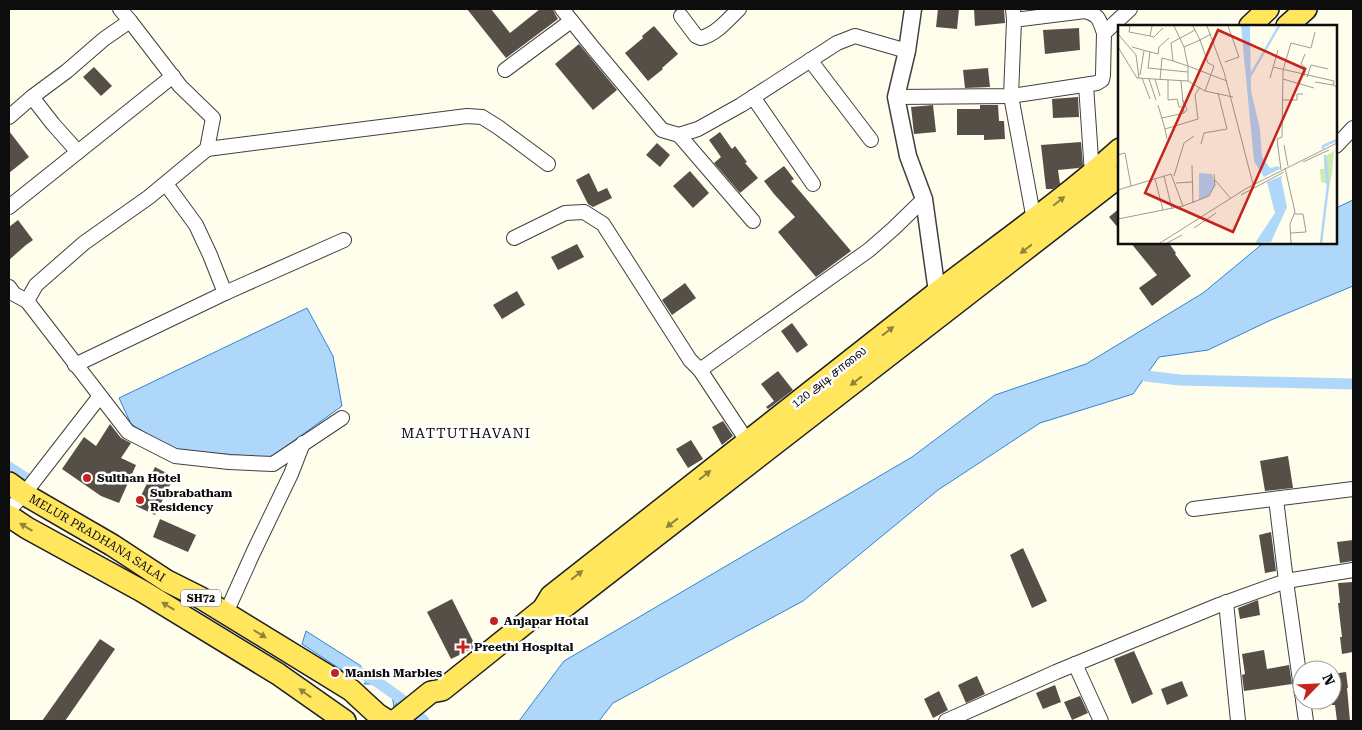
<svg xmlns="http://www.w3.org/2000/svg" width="1362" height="730" font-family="'Roboto Serif','Noto Sans Tamil',serif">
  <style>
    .water { fill: #aed7f9; stroke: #3185d4 }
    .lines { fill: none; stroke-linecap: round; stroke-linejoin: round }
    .canal { stroke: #aed7f9; stroke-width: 11 }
    .building { fill: #564f48 }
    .minor-casing { stroke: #404040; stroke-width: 16 }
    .tertiary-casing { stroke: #404040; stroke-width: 19 }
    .primary-casing { stroke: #1e1e1e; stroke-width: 24 }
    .minor { stroke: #fff; stroke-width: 14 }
    .tertiary { stroke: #fff; stroke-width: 16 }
    .primary { stroke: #ffe65c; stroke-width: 21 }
    .oneway { fill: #928438 }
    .poi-dot { fill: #c4241d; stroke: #fff; stroke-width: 2 }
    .labels { text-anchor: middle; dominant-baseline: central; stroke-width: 5; stroke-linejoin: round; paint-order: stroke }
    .shield { fill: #fff; stroke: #565656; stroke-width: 1 }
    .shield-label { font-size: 11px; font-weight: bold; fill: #0d0d0d }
    .street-label { font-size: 12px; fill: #0d0d0d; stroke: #fff }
    .poi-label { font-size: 12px; font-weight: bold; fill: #0d0d0d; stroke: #fff; text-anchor: start }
    .neighbourhood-label { font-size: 14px; letter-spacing: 1px; fill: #0d0d0d; stroke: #fff }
    .inset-river { fill: none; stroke: #aed7f9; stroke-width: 2.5 }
    .inset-road { fill: none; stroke: #9e9d93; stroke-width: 1 }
    .view { fill: #c4241d; fill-opacity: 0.15; stroke: #c4241d; stroke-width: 2.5 }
    .inset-edge { fill: none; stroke: #0d0d0d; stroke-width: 2.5 }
  </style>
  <rect width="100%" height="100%" fill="#fffdec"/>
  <!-- water -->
  <g class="water">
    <polygon points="1353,200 1353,286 1271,320 1208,350 1159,357 1133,394 1040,423 938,490 803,601 613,703 599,721 519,721 564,661 912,457 995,395 1086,364 1203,293 1261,245 1267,242 1336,242 1336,208"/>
    <polygon points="307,308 333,356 342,406 270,458 201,452 173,449 131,424 119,398"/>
    <polygon points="306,631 361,666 359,672 354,678 302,644"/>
    <polygon points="374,675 403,695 394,707 392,695 376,684 364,684 369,677"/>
  </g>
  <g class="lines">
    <!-- canal -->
    <g class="canal">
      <polyline points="1132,368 1146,376 1180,380 1353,384"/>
      <polyline points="9,467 29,480"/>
      <polyline points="347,665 379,683 400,698 424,721"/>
    </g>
  </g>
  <!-- building -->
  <g class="building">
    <polygon points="467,9 491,9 510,33 540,9 553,9 555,14 558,19 506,58"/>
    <polygon points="938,9 959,9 957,29 936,27"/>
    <polygon points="974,9 1004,9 1005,23 975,26"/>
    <polygon points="654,26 678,54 662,68 663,69 648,81 625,53 643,38 642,36"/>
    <polygon points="1079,28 1080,50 1045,54 1043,30"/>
    <polygon points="579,44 617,90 593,110 555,64"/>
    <polygon points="94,67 112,86 101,96 83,77"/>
    <polygon points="988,68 990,87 965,88 963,70"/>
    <polygon points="1078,97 1079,117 1053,118 1052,99"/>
    <polygon points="933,105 936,132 914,134 911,107"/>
    <polygon points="980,105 998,105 999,121 1004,121 1005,139 984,140 984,135 957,135 957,109 980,109"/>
    <polygon points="9,131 29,157 9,173"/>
    <polygon points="720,132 732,149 735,146 747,162 745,163 758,178 740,193 714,163 721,157 709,140"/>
    <polygon points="1081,142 1083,165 1079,168 1058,170 1060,184 1053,189 1046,189 1041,145"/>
    <polygon points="657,143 670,155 660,167 646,155"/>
    <polygon points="784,166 794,179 791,181 851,251 816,277 778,232 795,217 774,194 764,181"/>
    <polygon points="690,171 709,193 693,208 673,186"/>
    <polygon points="589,173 598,192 607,188 612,198 593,207 588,204 576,180"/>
    <polygon points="1120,208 1120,230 1109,217"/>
    <polygon points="18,220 33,240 26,245 9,260 9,227"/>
    <polygon points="1130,242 1168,242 1176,253 1175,254 1191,276 1152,306 1139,288 1157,275"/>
    <polygon points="577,244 584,257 558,270 551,257"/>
    <polygon points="685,283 696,298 672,315 662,300"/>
    <polygon points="517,291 525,305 502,319 493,305"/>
    <polygon points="792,323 808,345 797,353 781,331"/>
    <polygon points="778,371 793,390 768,409 766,407 774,401 761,384"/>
    <polygon points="723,421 733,436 722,445 712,427"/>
    <polygon points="110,424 121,438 131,443 121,458 136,465 119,503 101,496 62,469 84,437 96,446"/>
    <polygon points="691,440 703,459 688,468 676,449"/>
    <polygon points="1288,456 1293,488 1265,491 1260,461"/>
    <polygon points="155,467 174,477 155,515 136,506"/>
    <polygon points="160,519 196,535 188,552 153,537"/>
    <polygon points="1271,532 1276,571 1265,573 1259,535"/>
    <polygon points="1353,540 1353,561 1340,563 1337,542"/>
    <polygon points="1023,548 1047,601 1032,608 1010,555"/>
    <polygon points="1353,582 1353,652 1342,654 1340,637 1342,637 1338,603 1340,603 1338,583"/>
    <polygon points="452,599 476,647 451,659 427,612"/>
    <polygon points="1258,600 1260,615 1240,619 1238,608"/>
    <polygon points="100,639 115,649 65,721 42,721"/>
    <polygon points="1264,650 1267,669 1289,665 1292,684 1244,691 1242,675 1245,674 1242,654"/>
    <polygon points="1134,651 1153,694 1132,704 1114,659"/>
    <polygon points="1346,672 1348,688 1347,688 1350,721 1337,721 1335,705 1332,705 1332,674"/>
    <polygon points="977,676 985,694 966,703 958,685"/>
    <polygon points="1182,681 1188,696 1167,705 1161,689"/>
    <polygon points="1055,685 1061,702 1043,709 1036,693"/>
    <polygon points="939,691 948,710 933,718 924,699"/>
    <polygon points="1080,696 1088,713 1072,720 1064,702"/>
  </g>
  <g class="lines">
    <defs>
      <g id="minor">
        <polyline points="120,9 130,21 180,86 213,118 207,149 149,197 84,243 36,285 27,301 128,432 175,456 229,462 273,464 342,418"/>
        <polyline points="562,9 594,49 662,130 679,135 698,129 741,105 837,43 855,36 907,51"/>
        <polyline points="1013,9 1014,20 1011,96 1034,220"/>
        <path d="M681,16L696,36L701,38C716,34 728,20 739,9"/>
        <path d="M1014,20L1085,11C1099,15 1099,19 1104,33"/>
        <polyline points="810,60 871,140"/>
        <polyline points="505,70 571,21"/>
        <polyline points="1086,85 1092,174"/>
        <polyline points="32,97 53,124 78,152"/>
        <polyline points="753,97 813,184"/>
        <polyline points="896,97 1011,96 1097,83 1102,80 1103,75 1104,33 1130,9"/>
        <polyline points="9,117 32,97 67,71 104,39 130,21"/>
        <polyline points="679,135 753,221"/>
        <polyline points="1336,146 1353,128"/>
        <polyline points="207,149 467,116 482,117 498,127 548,164"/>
        <polyline points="166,184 196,225 210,255 225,293"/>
        <polyline points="9,207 173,76"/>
        <polyline points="514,238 565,213 584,212 603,224 690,360 700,370 869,250 893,229 924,199"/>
        <polyline points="9,287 14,294 27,301"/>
        <polyline points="75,365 225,293 344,240"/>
        <polyline points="700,370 747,441"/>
        <polyline points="1276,499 1286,581 1302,695"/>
        <polyline points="1193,509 1353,489"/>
        <polyline points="9,510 24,494 100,396"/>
        <polyline points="1226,602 1238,721"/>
        <polyline points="226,613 253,553 291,474 303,443"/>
        <polyline points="1075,664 1101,721"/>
        <polyline points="1303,700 1306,721"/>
        <polyline points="946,721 1056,672 1219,605 1286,581 1353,570"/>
      </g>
      <polyline id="tertiary" points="913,9 907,51 896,97 908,156 924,199 937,292 940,302"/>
      <g id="primary">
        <polyline points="1250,26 1268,9"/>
        <polyline points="1287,26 1306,9"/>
        <path id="s1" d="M9,483L24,494L112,545L167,581L201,598L351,690L377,714L388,721"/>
        <polyline points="9,516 27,528 142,591 278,674 345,721"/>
        <polyline points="543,609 563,608 1120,176"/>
        <path d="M395,721L431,692L442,690L543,609L551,596C679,495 807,394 935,294C997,246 1061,202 1120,149"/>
      </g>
    </defs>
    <!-- minor casing -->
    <use href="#minor" class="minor-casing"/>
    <!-- tertiary casing -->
    <use href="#tertiary" class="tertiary-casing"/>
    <!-- primary casing -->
    <use href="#primary" class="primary-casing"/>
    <!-- minor -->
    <use href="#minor" class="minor"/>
    <!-- tertiary -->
    <use href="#tertiary" class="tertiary"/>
    <!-- primary -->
    <use href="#primary" class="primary"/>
  </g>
  <!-- one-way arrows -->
  <defs><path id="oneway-solid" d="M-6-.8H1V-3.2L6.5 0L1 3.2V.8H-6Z" transform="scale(1.25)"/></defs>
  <g class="oneway">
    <use href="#oneway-solid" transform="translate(1059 201) rotate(-39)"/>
    <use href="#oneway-solid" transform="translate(1026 249) rotate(142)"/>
    <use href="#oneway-solid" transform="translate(888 331) rotate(-38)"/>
    <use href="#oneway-solid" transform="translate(856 381) rotate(142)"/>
    <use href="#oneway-solid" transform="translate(705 475) rotate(-38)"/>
    <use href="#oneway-solid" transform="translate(672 523) rotate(142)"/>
    <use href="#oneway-solid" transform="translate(26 527) rotate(-149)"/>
    <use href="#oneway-solid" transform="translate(577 575) rotate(-38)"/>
    <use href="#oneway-solid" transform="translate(168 606) rotate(-149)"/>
    <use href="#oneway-solid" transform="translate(260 634) rotate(32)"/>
    <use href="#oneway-solid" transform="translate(305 693) rotate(-144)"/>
  </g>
  <!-- markers -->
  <g class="poi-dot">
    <circle cx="87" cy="478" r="5"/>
    <circle cx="140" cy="500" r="5"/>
    <circle cx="494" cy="621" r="5"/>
    <path d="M460.5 639.5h5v5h5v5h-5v5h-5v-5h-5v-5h5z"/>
    <circle cx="335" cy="673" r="5"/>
  </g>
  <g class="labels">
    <!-- shield labels -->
    <rect class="shield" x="181" y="589.5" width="40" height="17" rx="4"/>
    <g class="shield-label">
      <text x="201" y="598">SH72</text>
    </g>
    <!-- street labels -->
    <g class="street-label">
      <text transform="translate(829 377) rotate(-38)">120 அடி சாலை</text>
      <text stroke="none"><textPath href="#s1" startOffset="104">MELUR PRADHANA SALAI</textPath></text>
    </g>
    <!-- poi labels -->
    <g class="poi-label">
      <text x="97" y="478">Sulthan Hotel</text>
      <text x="150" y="493">Subrabatham<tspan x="150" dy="14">Residency</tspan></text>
      <text x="504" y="621">Anjapar Hotal</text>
      <text x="474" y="647">Preethi Hospital</text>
      <text x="345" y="673">Manish Marbles</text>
    </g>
    <!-- neighbourhood labels -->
    <g class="neighbourhood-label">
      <text x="466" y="433">MATTUTHAVANI</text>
    </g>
  </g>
  <!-- overview -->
  <g transform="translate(1118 25)">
    <rect width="219" height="219" fill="#fffdec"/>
    <path d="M216,126L214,147L209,174V159L203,157L202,144H206V132Z" fill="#ccebb4"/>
    <path d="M123,1H132L133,66L142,104L144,132L152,143L161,141L162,144L146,152L136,136ZM81,148L94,149L97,160L90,171L81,175ZM166,150L163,153L169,182L153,217L137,218L157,188L149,157Z" fill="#aed7f9"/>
    <path class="inset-river" d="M131,53L161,1M205,124V121L219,115M203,218L210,160L207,130"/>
    <path class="inset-road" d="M12,1L11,7L32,11L34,1M56,1L66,22L82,15L90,38L96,41L87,66M75,1L82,15L93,9M89,1L106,47L136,163M0,9L18,30L21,53M32,11L36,12L45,3M0,22L19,53L70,56L87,66L115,72M14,22L40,29L41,22L51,13M66,22L70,41L55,36L53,18L77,5M32,27L30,43L70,47M107,37L121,32L110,1M155,42L216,56L215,60L219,62M22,50L26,26M186,51L188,43L183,39L187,29M189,52L193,40L210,44M24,53L32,74M152,53L160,25M31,54L38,75M37,54L42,71M165,54L196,63M42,55L44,33L55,36M50,55V75L59,74L61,82H65M70,56V41L109,56M197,57L215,60M65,75L69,85L66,88M164,75H179V69H185M40,80L47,104M44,93L66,88L63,56M49,114L47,104L80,94L77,70L82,62M83,119L86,108L109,104L100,68M166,120L170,141M0,130L7,128L13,161M185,137L211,125M74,140L75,178M167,143L177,187L172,199L173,218M163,145L159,114L164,112L165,45L173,18L193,23L197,7M46,151L54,184M56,151L66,118L76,111M37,154L45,185M97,155L113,174M58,158L74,157M0,165L53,149L65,181L91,171L97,160L96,149M123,170L166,147M0,194L65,181M76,203L98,188M173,208L188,207L185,189H176M42,218L129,163L219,118M49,218L64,210"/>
    <path class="view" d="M100,5L187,44L115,207L27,168Z"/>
    <rect width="219" height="219" class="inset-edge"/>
  </g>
  <!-- border -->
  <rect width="1362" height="730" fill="none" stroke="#0d0d0d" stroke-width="20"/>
  <!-- north arrow -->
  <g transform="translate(1317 685) rotate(66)"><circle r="24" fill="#ffffff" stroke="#9e9e9e"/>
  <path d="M0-4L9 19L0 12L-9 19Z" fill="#c4241d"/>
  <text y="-8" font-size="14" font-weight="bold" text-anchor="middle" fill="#0d0d0d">N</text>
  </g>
</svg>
